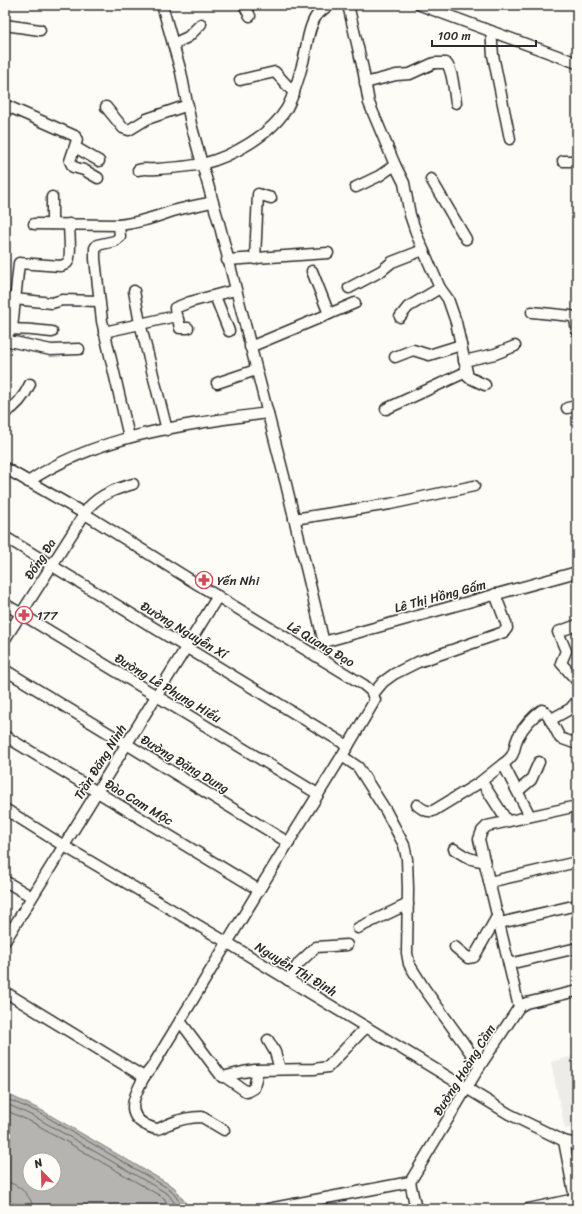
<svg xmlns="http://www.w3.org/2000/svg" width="582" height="1214" font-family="Sriracha,sans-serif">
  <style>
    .built { fill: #edece8 }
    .water { fill: #b5b4b1; stroke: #7e7d7b; fill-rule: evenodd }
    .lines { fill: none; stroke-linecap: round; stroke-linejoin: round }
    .shore { stroke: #626261; stroke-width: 1 }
    .minor-casing { stroke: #2b2b2b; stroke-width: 13 }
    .minor { stroke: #fdfcf7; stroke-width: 10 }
    .labels { text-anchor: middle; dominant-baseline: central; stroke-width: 3; stroke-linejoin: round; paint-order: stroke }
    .street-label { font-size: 13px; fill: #2b2b2b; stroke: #fdfcf7 }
    .poi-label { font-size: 13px; fill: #2b2b2b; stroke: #fdfcf7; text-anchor: start }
  </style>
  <rect width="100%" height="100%" fill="#fdfcf7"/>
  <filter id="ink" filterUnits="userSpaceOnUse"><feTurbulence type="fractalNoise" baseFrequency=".025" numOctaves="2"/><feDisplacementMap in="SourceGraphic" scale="8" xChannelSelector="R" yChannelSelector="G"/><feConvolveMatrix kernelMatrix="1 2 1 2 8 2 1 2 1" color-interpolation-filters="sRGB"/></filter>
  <g filter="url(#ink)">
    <!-- built -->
    <polygon class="built" points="577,1055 577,1126 565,1129 551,1062"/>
    <!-- water -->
    <path class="water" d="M5,1093L41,1110L174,1187L190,1209H20L5,1196ZM30,1160H54V1184H30Z"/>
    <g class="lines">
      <!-- shore -->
      <g class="shore">
        <polyline points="5,1098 40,1113 171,1190 185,1209"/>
        <polyline points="5,1103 37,1118 168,1194 179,1209"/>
        <polyline points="5,1110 34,1123 164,1198 171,1209"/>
        <path d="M5,1182C17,1182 33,1197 33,1209"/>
      </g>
      <defs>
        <g id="minor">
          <polyline points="162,5 181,72 191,124 202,164 219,223 286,484 324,643"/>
          <polyline points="244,5 250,16"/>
          <polyline points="348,5 363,69 369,103 395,165 404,183 410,215 418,238 440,288 448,299 456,322 468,377 485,385"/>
          <polyline points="420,5 577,63"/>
          <polyline points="5,25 40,30"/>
          <polyline points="491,31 493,55 510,139"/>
          <polyline points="173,44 188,37 201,24"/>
          <polyline points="240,80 275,72 294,93"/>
          <path d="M365,83L396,75L410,74L434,63H446C453,70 454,92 456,103"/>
          <polyline points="5,105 75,136 77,140 70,161 73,167 84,170 98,178"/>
          <polyline points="106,107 123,128 129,130 147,119 188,105"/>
          <polyline points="75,147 99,161"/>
          <polyline points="563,161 577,161"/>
          <path d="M138,170C146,168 149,170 156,169C171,168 187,167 202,164C231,157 271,135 287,108C295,93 299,77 303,62C307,47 308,27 317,15C321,11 325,8 329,5"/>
          <polyline points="431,179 466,239"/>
          <polyline points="356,187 379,176 395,165"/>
          <polyline points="34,224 119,225 120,237 115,241 97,245 95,248 95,259 102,321 129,437"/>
          <polyline points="52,224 52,197"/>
          <path d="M119,225C139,223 155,217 173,211C186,207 199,205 212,202"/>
          <polyline points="255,259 258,194 271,198"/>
          <polyline points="227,260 328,253"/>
          <polyline points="349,288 381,271 392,262 423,250"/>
          <polyline points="134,291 140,323 167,430"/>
          <polyline points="215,296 229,331"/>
          <polyline points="5,298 52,303 62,300 99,301"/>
          <polyline points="532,312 571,316 575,319 577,331"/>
          <polyline points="329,314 355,303"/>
          <polyline points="176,316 178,319 180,328 188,328"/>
          <polyline points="400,317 408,307 440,288"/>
          <path d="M12,328L19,263L61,266C63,265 65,265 67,263C72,258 69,232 69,224"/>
          <path d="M7,329C22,329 37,330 52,332"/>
          <polyline points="9,330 7,338 9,341 51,350 79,349"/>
          <polyline points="104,332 176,316 175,308 190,302 235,290"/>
          <polyline points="250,347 329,314 312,271"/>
          <polyline points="395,357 413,350 429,355 461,345"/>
          <polyline points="464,361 495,354 515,346"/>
          <polyline points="217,383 256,370"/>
          <polyline points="567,408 577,406"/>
          <polyline points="386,409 466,372"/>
          <path d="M5,413C17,406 24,397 30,384"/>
          <polyline points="5,468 85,514 189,579 364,685 371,691 375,700 348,746 259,890 180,1021 152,1067 144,1077 5,992"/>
          <path d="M28,482C96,435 188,424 268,413"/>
          <polyline points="294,519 390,504 474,486"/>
          <polyline points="5,537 348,746"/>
          <polyline points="5,604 318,794"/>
          <polyline points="577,625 558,632 566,651 561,663 577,681"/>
          <path d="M5,639L89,507C101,494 116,489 133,484"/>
          <polyline points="321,647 327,641 577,572"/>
          <polyline points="5,670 289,843"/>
          <polyline points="373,694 383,682 394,674 418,662 504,632 507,628 506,623 495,594"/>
          <polyline points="550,720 570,709 577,701"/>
          <polyline points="5,736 259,890"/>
          <polyline points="342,756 358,767 386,811 404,845 407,859 408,889 407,953 409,964 424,988 480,1066"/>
          <path d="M503,764C518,753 512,750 518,737C523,727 533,716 542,710L545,712L548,715L560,738L574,743"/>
          <polyline points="482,782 507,821"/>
          <polyline points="518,791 531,780 539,762"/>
          <path d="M417,805C422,809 426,812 433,811L479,783L503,764L530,816"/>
          <polyline points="5,809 64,846 228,943 509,1114 564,1141 577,1144"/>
          <path d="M454,849C464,856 472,861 484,861"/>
          <polyline points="5,881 32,897"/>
          <polyline points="489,882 577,862"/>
          <polyline points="500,923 577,905"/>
          <polyline points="358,928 408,904"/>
          <polyline points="5,941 218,596"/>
          <polyline points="455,947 468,958 474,957 498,915"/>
          <polyline points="509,964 577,948"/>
          <polyline points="288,980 299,963 316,947 347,945"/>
          <polyline points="519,1007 526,1003 577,991"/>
          <polyline points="180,1021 222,1077 243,1072 255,1070 314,1069 328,1067 366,1027"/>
          <polyline points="268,1040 275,1052 280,1069"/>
          <path d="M144,1077C136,1093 123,1114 146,1125C150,1127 153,1129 158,1129C162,1128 165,1125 169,1124C178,1120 192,1117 202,1117L224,1130"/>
          <polyline points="225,1077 247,1092 254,1088 258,1070"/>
          <polyline points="564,1141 577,1209"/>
          <polyline points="410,1182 416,1209"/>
          <polyline points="268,1209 410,1182 480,1066 519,1007 479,839 482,831 487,826 577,806"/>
          <polyline points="528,1209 575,1199"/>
        </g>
      </defs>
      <!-- minor casing -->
      <use href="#minor" class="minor-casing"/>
      <!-- minor -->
      <use href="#minor" class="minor"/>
    </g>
  </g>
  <!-- icons -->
  <defs>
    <symbol id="pharmacy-ring" viewBox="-11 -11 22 22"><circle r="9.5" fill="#fdfcf7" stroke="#d1495b" stroke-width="1.5"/><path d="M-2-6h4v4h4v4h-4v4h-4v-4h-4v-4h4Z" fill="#d1495b"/></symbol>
  </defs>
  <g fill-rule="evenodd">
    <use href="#pharmacy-ring" x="194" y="570" width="20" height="20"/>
    <use href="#pharmacy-ring" x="14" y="605" width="20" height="20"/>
  </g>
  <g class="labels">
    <!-- street labels -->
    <g class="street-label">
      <text transform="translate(40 559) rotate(-57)">Đống Đa</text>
      <text transform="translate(440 596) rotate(-15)">Lê Thị Hồng Gấm</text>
      <text transform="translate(184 630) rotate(31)">Đường Nguyễn Xí</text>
      <text transform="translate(321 644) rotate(31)">Lê Quang Đạo</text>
      <text transform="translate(168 688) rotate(31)">Đường Lê Phụng Hiểu</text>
      <text transform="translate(100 762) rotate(-58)">Trần Đăng Ninh</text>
      <text transform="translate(185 764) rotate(31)">Đường Đặng Dung</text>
      <text transform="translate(139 802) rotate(31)">Đào Cam Mộc</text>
      <text transform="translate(296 969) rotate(31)">Nguyễn Thị Định</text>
      <text transform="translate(464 1070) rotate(-58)">Đường Hoàng Cầm</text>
    </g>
    <!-- poi labels -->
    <g class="poi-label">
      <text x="217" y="580">Yến Nhi</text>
      <text x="37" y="615">177</text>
    </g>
  </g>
  <!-- margin -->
  <rect width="582" height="1214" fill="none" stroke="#fdfcf7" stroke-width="20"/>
  <rect x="10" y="10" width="562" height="1194" fill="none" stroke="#2b2b2b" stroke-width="1.5" filter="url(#ink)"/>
  <!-- north arrow -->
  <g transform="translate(42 1172) rotate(337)"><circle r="19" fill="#fdfcf7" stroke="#a9a8a5"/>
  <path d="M0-3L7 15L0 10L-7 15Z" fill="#d1495b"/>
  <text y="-6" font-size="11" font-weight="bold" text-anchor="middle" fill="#2b2b2b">N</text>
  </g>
  <!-- scale -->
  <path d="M432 40v6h104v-6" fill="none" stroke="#2b2b2b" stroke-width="2"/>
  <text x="438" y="40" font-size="12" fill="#2b2b2b" stroke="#fdfcf7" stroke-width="3" paint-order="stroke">100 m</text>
</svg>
